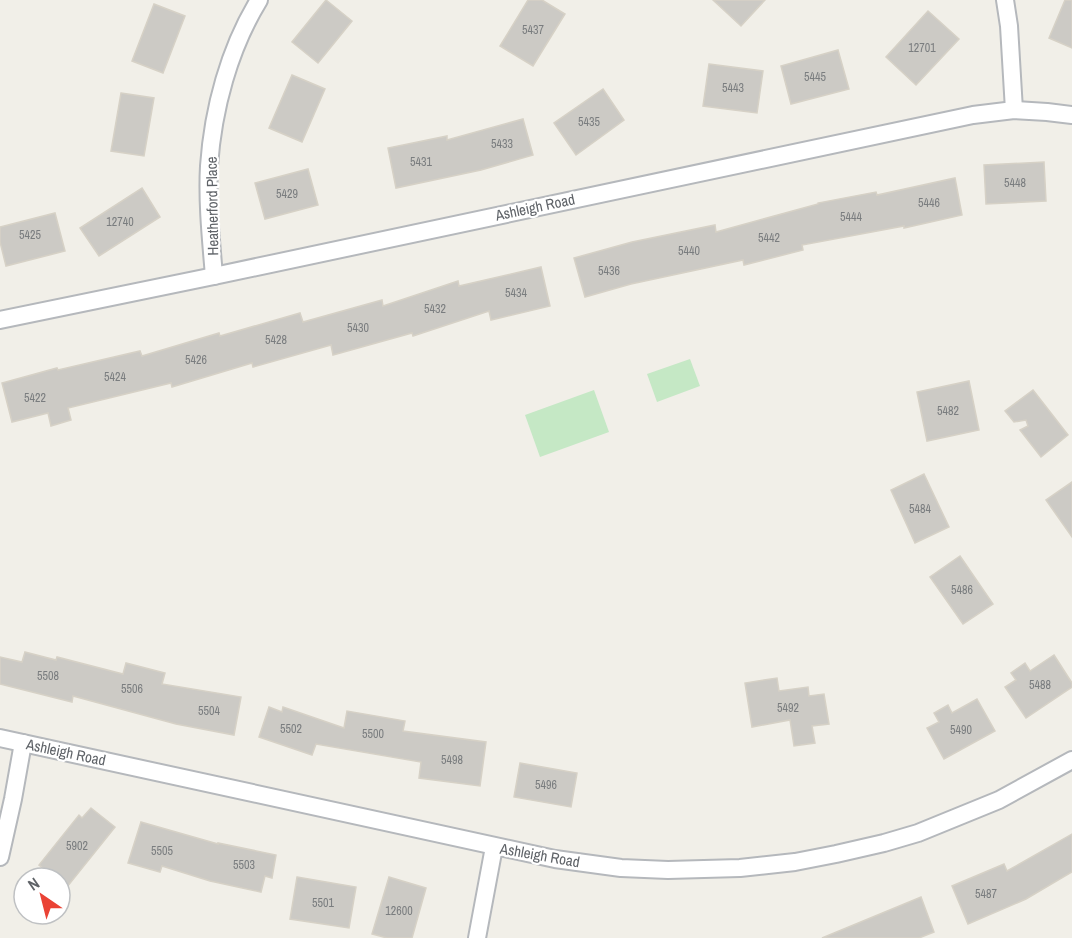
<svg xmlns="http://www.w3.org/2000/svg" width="1072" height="938" font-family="'Archivo Narrow',sans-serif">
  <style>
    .green { fill: #c5e8c5 }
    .building { fill: #cccac5; stroke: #d6d1c6; stroke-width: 1.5 }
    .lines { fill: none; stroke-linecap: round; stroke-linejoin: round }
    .street-casing { stroke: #b5b8bc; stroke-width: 20 }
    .street { stroke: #fff; stroke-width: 16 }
    .labels { text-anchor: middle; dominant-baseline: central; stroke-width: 4.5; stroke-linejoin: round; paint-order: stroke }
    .number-label { font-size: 12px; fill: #7a7d7f }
    .street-label { font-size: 15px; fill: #5f6368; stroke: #fff }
  </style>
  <rect width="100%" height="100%" fill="#f1efe8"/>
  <!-- green -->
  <g class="green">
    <polygon points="690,359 700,386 657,402 647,374"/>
    <polygon points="594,390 609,432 540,457 525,415"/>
  </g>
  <!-- building -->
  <g class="building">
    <polygon points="326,0 352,21 318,63 292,42"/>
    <polygon points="528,0 542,0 565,14 533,66 500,46"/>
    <polygon points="713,0 765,0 741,26"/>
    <polygon points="1065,0 1072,0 1072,48 1049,38"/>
    <polygon points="154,4 185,16 163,73 132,61"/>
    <polygon points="928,11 959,39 916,85 886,57"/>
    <polygon points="838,50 849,89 791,104 781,66"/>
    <polygon points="709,64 763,71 757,113 703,106"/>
    <polygon points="292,75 325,89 302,142 269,128"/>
    <polygon points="603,89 624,120 576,155 554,123"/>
    <polygon points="121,93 154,98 144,156 111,151"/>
    <polygon points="523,119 533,155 481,170 396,188 388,148 447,136 447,140"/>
    <polygon points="1044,162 1046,201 986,204 984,165"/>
    <polygon points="308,169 318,205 265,219 255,183"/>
    <polygon points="955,178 962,215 904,228 904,226 802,245 803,250 744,265 743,260 631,284 585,297 574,258 632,242 715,225 716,232 818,204 818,203 876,192 877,195"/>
    <polygon points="142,188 160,217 99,256 80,228"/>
    <polygon points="55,213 65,251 6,266 0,242 0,227"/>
    <polygon points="541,267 550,306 491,320 489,311 413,336 412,333 333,355 331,345 253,367 252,363 172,387 171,383 68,408 71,420 51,426 48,413 12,422 2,383 57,368 58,370 140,351 142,356 219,333 220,336 300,313 303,322 382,300 383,306 458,281 459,286"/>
    <polygon points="969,381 979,430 927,441 917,392"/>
    <polygon points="1033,390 1068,435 1041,457 1020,430 1028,426 1026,420 1014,422 1005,411"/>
    <polygon points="924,474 949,527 915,543 891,490"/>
    <polygon points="1072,482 1072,537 1046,500"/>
    <polygon points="960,556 993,604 963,624 930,577"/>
    <polygon points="25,652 56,660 57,657 123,674 126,663 165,673 162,684 241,697 234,735 176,724 73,696 72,702 0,684 0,657 22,662"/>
    <polygon points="1054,655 1072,683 1072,687 1026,718 1005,687 1016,680 1011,673 1025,663 1030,671"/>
    <polygon points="777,678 779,691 808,687 809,696 824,694 829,724 812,726 815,743 794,746 790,720 752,727 745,683"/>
    <polygon points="977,699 995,731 944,759 927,728 939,722 934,713 948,705 952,713"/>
    <polygon points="269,707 282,712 283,707 344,728 347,711 405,721 403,731 486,742 480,786 419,778 421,762 316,744 312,755 259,737"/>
    <polygon points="520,763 577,773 571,807 514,797"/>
    <polygon points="91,808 115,827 67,887 60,881 60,878 56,878 39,865 79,815 82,818"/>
    <polygon points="141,822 218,844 218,843 276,855 272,878 265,876 261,892 210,881 162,866 160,872 128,863"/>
    <polygon points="1072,834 1072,872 1026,899 968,924 952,886 1004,864 1007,871"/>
    <polygon points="297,877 356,887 349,928 290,919"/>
    <polygon points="389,877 426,888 412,938 387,938 372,934"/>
    <polygon points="921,897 934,932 919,938 822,938"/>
  </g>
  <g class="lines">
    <defs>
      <g id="street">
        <polyline points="1005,0 1009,26 1014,110"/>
        <path d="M214,276C211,240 207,202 209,166C213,109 229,49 259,0"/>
        <polyline points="0,320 214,276 973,115 1014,110 1047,112 1072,115"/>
        <polyline points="0,738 555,859 621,868 668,870 740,868 795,862 836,854 884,843 918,833 999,800 1072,760"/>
        <polyline points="0,857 13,799 23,743"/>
        <polyline points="477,938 494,847"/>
      </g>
    </defs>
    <!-- street casing -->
    <use href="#street" class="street-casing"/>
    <!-- street -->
    <use href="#street" class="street"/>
  </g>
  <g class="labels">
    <!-- number labels -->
    <g class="number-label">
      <text x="533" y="30">5437</text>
      <text x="922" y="48">12701</text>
      <text x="815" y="77">5445</text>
      <text x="733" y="88">5443</text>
      <text x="589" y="122">5435</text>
      <text x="502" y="144">5433</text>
      <text x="421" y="162">5431</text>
      <text x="1015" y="183">5448</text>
      <text x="287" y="194">5429</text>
      <text x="929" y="203">5446</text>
      <text x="851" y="217">5444</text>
      <text x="120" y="222">12740</text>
      <text x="30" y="235">5425</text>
      <text x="769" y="238">5442</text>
      <text x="689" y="251">5440</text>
      <text x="609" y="271">5436</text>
      <text x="516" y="293">5434</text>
      <text x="435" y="309">5432</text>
      <text x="358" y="328">5430</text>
      <text x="276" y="340">5428</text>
      <text x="196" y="360">5426</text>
      <text x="115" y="377">5424</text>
      <text x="35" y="398">5422</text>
      <text x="948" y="411">5482</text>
      <text x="920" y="509">5484</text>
      <text x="962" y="590">5486</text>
      <text x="48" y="676">5508</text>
      <text x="1040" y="685">5488</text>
      <text x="132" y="689">5506</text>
      <text x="788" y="708">5492</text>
      <text x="209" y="711">5504</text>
      <text x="291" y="729">5502</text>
      <text x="961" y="730">5490</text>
      <text x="373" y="734">5500</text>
      <text x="452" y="760">5498</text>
      <text x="546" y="785">5496</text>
      <text x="77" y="846">5902</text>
      <text x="162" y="851">5505</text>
      <text x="244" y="865">5503</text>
      <text x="986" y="894">5487</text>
      <text x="323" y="903">5501</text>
      <text x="399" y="911">12600</text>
    </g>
    <!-- street labels -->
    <g class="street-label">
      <text transform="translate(212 206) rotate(-91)">Heatherford Place</text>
      <text transform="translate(535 207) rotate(-12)">Ashleigh Road</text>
      <text transform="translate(66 752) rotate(12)">Ashleigh Road</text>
      <text transform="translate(540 855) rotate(10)">Ashleigh Road</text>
    </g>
  </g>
  <!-- north arrow -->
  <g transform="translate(42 896) rotate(325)"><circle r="28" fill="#ffffff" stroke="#bfc1c3" stroke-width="1.5"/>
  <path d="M0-4.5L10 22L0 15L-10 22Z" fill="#ea4335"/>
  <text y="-9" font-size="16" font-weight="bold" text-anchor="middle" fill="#5f6368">N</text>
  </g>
</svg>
